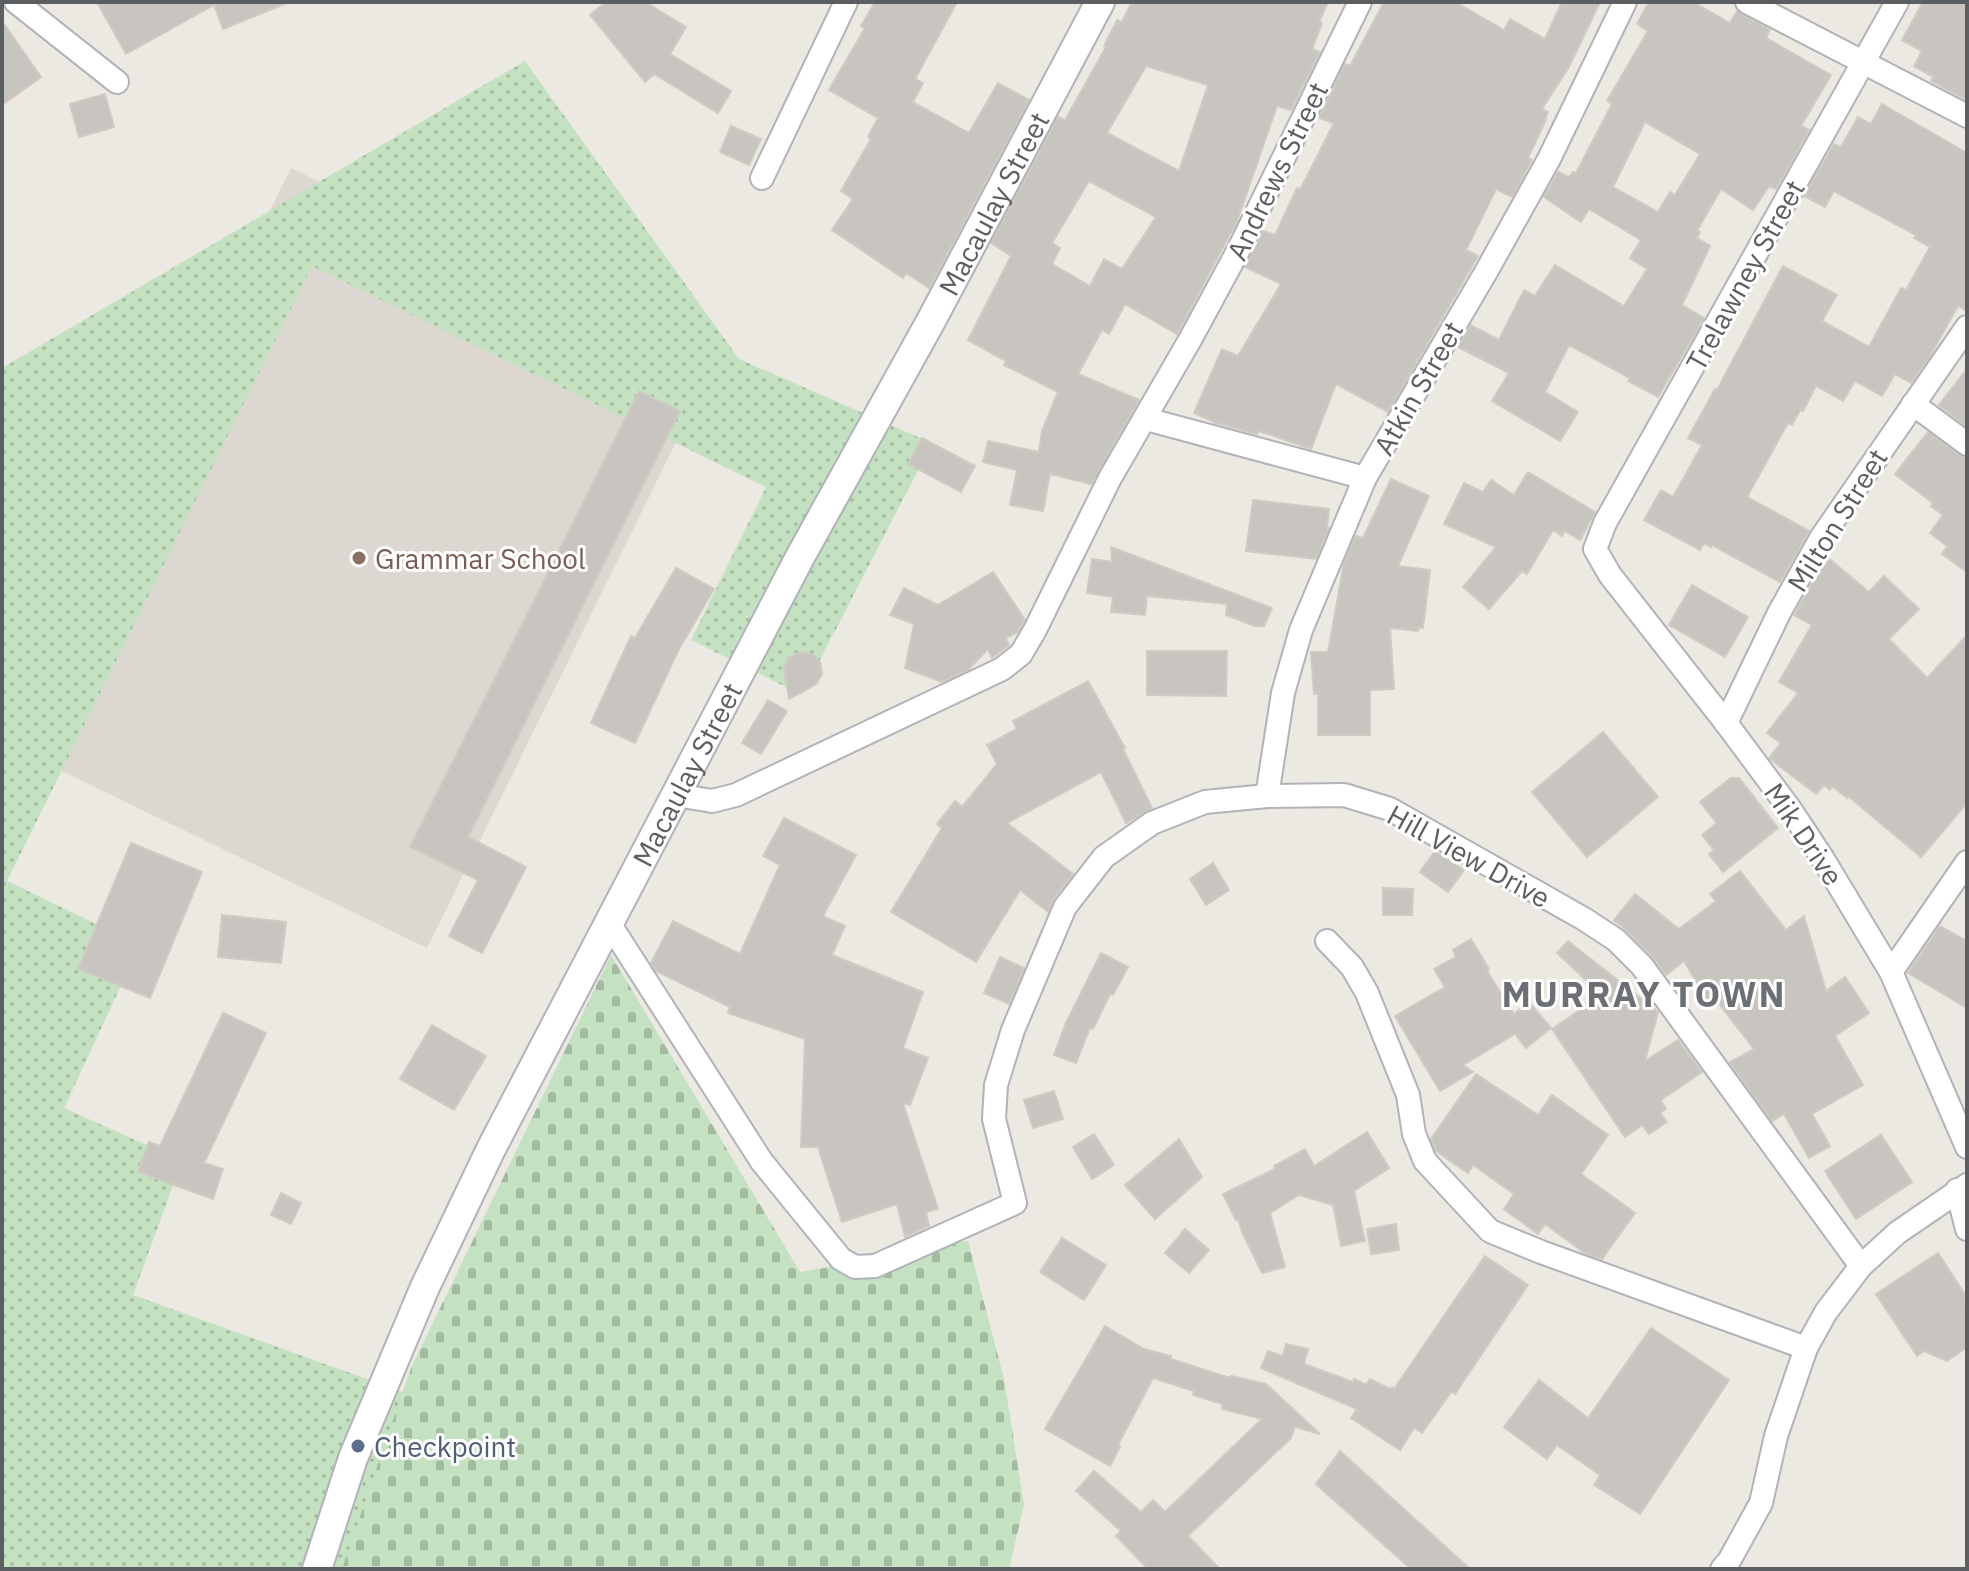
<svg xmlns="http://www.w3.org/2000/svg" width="1969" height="1571" font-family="'IBM Plex Sans',sans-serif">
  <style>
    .education { fill: #dcd8d1 }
    .grass { fill: url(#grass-dots) }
    .cemetery { fill: url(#cemetery-stones) }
    .building { fill: #c8c4bf; stroke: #d0cbc2; stroke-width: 2; fill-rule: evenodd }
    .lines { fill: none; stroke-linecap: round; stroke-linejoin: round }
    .minor-casing { stroke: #b0b3b7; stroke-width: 26 }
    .tertiary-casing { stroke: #b0b3b7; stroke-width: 32 }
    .minor { stroke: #fff; stroke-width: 22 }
    .tertiary { stroke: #fff; stroke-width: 28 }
    .education-dot { fill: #8d6e63; stroke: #fff; stroke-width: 3 }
    .service-dot { fill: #5c6f8a; stroke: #fff; stroke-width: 3 }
    .labels { text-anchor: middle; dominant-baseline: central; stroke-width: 6; stroke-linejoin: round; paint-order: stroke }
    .street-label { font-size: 28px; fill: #5b5f62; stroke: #fff }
    .education-label { font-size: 28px; fill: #785e54; stroke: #fff; text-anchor: start }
    .service-label { font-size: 28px; fill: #4e5e75; stroke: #fff; text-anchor: start }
    .district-label { font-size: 36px; font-weight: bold; letter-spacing: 2px; fill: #6c7074; stroke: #fff }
  </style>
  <defs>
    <pattern id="grass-dots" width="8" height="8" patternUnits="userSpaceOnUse" patternTransform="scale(2)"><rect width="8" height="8" fill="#c4e1c1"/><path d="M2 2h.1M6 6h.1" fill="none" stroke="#a2baa0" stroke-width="1.8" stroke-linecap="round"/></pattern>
    <pattern id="cemetery-stones" width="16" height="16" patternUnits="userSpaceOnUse" patternTransform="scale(2)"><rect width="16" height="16" fill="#c4e1c1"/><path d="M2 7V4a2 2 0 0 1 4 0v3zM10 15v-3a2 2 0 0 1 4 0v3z" fill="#a2baa0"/></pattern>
  </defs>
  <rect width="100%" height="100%" fill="#ece9e3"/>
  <!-- education -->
  <polygon class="education" points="291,168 711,371 427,948 8,745"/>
  <!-- grass -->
  <polygon class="grass" points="525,61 739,359 932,443 802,695 691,640 766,487 312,266 7,881 140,945 64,1108 182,1161 133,1295 439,1405 374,1569 2,1569 2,368"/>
  <!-- cemetery -->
  <polygon class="cemetery" points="611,955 800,1272 968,1241 1004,1379 1024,1505 1009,1569 342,1569 411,1368"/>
  <!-- building -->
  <g class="building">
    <polygon points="97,2 287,2 287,3 223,29 214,5 126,54"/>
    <polygon points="606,2 645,2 686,27 670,54 731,91 718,113 654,74 645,82 590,15"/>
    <polygon points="875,2 957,2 915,79 923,83 913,102 969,133 998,83 1029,100 929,288 906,273 903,278 832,230 853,199 841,191 871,139 868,137 878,118 829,90 865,28 861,26"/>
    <path d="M1132,2H1328L1319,22L1322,23L1312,49L1320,52L1291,110L1277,106L1237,221L1177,334L1125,304L1109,334L1102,330L1078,374L1139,400L1091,484L1050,474L1043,511L1010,505L1017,470L983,462L988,441L1039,452L1042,431L1058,392L1004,365L1006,361L968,340L1011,256L991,243L1058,117L1065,120L1106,47L1104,46L1117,20L1122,22ZM1146,66L1208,85L1179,171L1107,133ZM1089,181L1156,217L1122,269L1104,259L1090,286L1052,264L1060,248L1052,243Z"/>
    <polygon points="1384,2 1455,2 1504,30 1510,19 1545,39 1562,2 1600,2 1569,67 1542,109 1548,112 1545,120 1546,120 1528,158 1532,160 1512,197 1496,189 1466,250 1478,256 1388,412 1336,384 1311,449 1259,431 1257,434 1216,423 1194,413 1222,349 1238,356 1281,284 1245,267 1263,231 1275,235 1297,188 1300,190 1334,123 1319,118 1345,64 1350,66"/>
    <path d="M1649,2H1693L1730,23L1737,11L1770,30L1766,38L1831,75L1801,126L1809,130L1776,189L1769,186L1753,210L1721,189L1697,231L1700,232L1697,238L1710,246L1682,305L1704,318L1658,397L1628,381L1630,378L1569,345L1545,392L1578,412L1560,441L1492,401L1509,373L1458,347L1471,325L1499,340L1524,290L1535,296L1555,265L1624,306L1647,269L1630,258L1641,240L1589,209L1581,222L1544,197L1558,172L1569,177L1573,172L1576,173L1612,104L1607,101L1648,31L1637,24ZM1645,122L1700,154L1675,195L1670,192L1658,212L1613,187Z"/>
    <polygon points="1923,2 1967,2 1967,100 1931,81 1933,77 1914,66 1922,51 1902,40"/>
    <polygon points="2,21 41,77 2,105"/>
    <polygon points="105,94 114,127 79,137 70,104"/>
    <polygon points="1882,104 1967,153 1967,311 1958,306 1930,356 1911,383 1895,374 1882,396 1855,381 1843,401 1816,386 1803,411 1801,409 1792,425 1788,423 1747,497 1809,531 1780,582 1712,545 1711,547 1704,543 1700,550 1644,520 1661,490 1673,497 1702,445 1688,438 1715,389 1717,390 1783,266 1837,295 1822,321 1869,347 1901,288 1906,290 1930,247 1914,238 1916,235 1834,191 1825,207 1804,196 1834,144 1841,147 1858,117 1871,124"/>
    <polygon points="731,126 761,139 749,165 720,152"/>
    <polygon points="1967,369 1967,427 1939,405"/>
    <polygon points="639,391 680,411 468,837 526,867 482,953 449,936 478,880 410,847"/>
    <polygon points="1928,432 1959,455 1967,458 1967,572 1942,554 1947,546 1930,533 1943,515 1931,506 1933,503 1895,474"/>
    <polygon points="922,438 975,466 961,492 908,464"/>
    <polygon points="1528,472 1595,512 1580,540 1565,531 1562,536 1553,530 1527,574 1522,571 1489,609 1463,587 1496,547 1444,524 1464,483 1483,492 1491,480 1514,495"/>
    <polygon points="1391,479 1429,496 1398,566 1430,570 1423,628 1419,627 1418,631 1390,628 1394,689 1370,690 1370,735 1318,735 1318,694 1314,694 1311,652 1328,652 1344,563 1356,536 1363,538"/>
    <polygon points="1253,500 1329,509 1327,528 1329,528 1316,559 1246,551"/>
    <polygon points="1111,547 1272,608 1264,626 1255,626 1226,615 1227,604 1147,596 1145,615 1111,612 1113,597 1087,593 1092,559 1112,562"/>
    <polygon points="1827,557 1869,592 1884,576 1919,609 1889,639 1927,678 1967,635 1967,803 1921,857 1848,796 1847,798 1832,786 1830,790 1824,785 1816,794 1769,758 1781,743 1767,733 1798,693 1779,682 1812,625 1794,615"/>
    <polygon points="676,568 714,589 678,651 635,743 591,723 631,636 635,638"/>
    <polygon points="993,572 1025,620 1018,632 1006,638 1009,645 992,658 988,649 968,670 942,682 905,668 914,624 890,615 904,588 938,605"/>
    <polygon points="1692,585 1748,617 1725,657 1669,625"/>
    <polygon points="1147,651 1227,651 1226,696 1147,695"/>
    <polygon points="800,652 812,654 820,662 822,674 816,684 789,699 784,668 789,657"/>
    <polygon points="1088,681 1125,748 1123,749 1152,808 1126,823 1101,772 1007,823 1073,874 1054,898 1048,912 1020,890 976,962 891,912 942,828 937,824 955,801 962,807 997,764 987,745 1017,729 1013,721"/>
    <polygon points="768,700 787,711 761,754 742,743"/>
    <polygon points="1603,732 1658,797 1587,857 1532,792"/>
    <polygon points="1731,778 1739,778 1778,828 1723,872 1709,854 1714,850 1702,835 1717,823 1700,802"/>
    <polygon points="784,818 856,855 823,916 845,926 832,955 923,992 903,1048 928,1058 910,1105 903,1103 938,1209 926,1212 929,1226 905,1237 897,1204 842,1222 818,1147 801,1147 805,1039 728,1013 730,1007 656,971 651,963 673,921 740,954 780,865 763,856"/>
    <polygon points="131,843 202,872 150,998 78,969"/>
    <polygon points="1435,851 1464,870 1448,892 1420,872"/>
    <polygon points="1213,863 1229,890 1206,905 1190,879"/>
    <polygon points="1740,871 1786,930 1804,916 1826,991 1845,977 1869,1013 1835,1036 1863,1085 1812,1114 1830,1146 1809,1158 1784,1114 1772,1121 1734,1068 1730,1062 1754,1049 1716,1000 1709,1004 1684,961 1666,975 1652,956 1628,932 1614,920 1635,894 1679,929 1716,901 1710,894"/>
    <polygon points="1383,888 1413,889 1412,915 1383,915"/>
    <polygon points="222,915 286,922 281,963 218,957"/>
    <polygon points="1940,926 1967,941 1967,1008 1908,973"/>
    <polygon points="1471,939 1489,969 1487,971 1514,1014 1529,1002 1551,1028 1526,1048 1515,1034 1463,1065 1473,1072 1440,1091 1395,1016 1445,987 1434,969 1456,957 1453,950"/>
    <polygon points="1568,941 1658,1012 1645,1061 1678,1040 1702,1072 1661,1100 1666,1109 1660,1113 1667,1122 1649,1134 1642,1125 1625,1137 1552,1029 1602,995 1557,953"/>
    <polygon points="1101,953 1128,967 1113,995 1110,994 1093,1029 1090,1028 1076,1063 1054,1055 1066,1023"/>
    <polygon points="1000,957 1024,968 1009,1004 984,993"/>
    <polygon points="223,1013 266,1033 204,1163 223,1169 213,1199 138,1172 149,1142 160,1146"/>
    <polygon points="432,1025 486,1056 454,1110 400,1079"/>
    <polygon points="1476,1074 1538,1115 1552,1095 1608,1135 1581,1174 1635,1213 1602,1259 1585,1253 1545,1224 1538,1234 1504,1209 1514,1194 1473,1165 1468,1173 1436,1151 1431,1139"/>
    <polygon points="1054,1091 1063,1119 1033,1128 1024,1100"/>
    <polygon points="1367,1132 1389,1168 1354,1191 1365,1241 1341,1246 1333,1205 1299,1195 1270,1213 1285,1267 1262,1273 1242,1232 1238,1218 1236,1220 1223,1194 1275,1169 1274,1166 1305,1149 1314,1166"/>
    <polygon points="1094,1134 1114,1165 1092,1179 1073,1147"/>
    <polygon points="1881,1135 1912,1182 1856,1219 1825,1171"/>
    <polygon points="1179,1139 1202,1177 1155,1219 1125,1185"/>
    <polygon points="281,1193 301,1203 291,1224 271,1215"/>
    <polygon points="1396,1224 1399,1250 1371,1254 1367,1229"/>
    <polygon points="1185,1229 1209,1250 1189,1273 1165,1253"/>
    <polygon points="1062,1238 1106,1265 1084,1300 1040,1272"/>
    <polygon points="1938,1253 1964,1293 1967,1322 1967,1347 1947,1361 1924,1351 1917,1356 1876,1294"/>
    <polygon points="1485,1256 1528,1285 1455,1394 1452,1391 1422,1433 1414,1428 1400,1450 1351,1418 1357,1409 1261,1368 1268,1351 1283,1356 1286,1344 1308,1349 1304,1364 1353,1382 1354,1379 1366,1385 1370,1379 1390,1389 1392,1387 1394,1389"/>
    <polygon points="1105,1326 1144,1349 1171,1356 1171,1359 1230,1378 1231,1376 1266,1384 1320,1434 1295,1427 1291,1438 1188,1536 1220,1569 1148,1569 1116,1536 1121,1531 1076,1491 1094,1471 1141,1512 1153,1500 1165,1512 1262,1419 1222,1409 1223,1404 1193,1395 1194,1391 1153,1378 1118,1445 1120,1447 1110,1466 1045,1429"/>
    <polygon points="1651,1328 1729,1380 1640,1514 1594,1485 1600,1475 1557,1445 1547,1459 1504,1427 1539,1380 1588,1418"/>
    <polygon points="1340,1451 1470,1569 1411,1569 1316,1484"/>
  </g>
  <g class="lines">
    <defs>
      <g id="minor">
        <polyline points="16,2 117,82"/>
        <polyline points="1747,2 1967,116"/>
        <polyline points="1897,2 1605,523 1595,549 1610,575 1726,723 1790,809 1823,859 1891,972 1967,1147"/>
        <polyline points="762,178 846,2"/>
        <polyline points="1913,404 1967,444"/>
        <polyline points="1146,419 1365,478"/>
        <polyline points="1726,723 1779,613 1821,538 1967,327"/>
        <polyline points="676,795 712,801 736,795 1002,669 1021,654 1035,630 1110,478 1191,338 1238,251 1360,2"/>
        <polyline points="1267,796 1283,693 1301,630 1365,478 1486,272 1549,159 1625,2"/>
        <polyline points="609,923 762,1162 841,1259 855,1267 875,1266 1015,1203 994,1119 996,1085 1013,1030 1065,907 1104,857 1152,823 1205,802 1267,796 1344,795 1390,809 1584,919 1616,940 1642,966 1861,1266"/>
        <polyline points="1327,941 1352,967 1367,993 1408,1095 1414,1134 1425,1161 1490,1231 1541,1252 1806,1348"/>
        <polyline points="1891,972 1967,862"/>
        <polyline points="1957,1190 1967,1229"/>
        <polyline points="1722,1569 1729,1561 1761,1503 1776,1436 1806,1348 1826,1312 1861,1266 1897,1233 1967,1185"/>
      </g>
      <g id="tertiary">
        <path id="s1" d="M317,1569L353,1458L425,1287L491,1149L800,557L932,319L1100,2"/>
      </g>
    </defs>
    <!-- minor casing -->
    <use href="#minor" class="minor-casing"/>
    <!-- tertiary casing -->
    <use href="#tertiary" class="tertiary-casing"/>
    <!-- minor -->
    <use href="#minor" class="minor"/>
    <!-- tertiary -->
    <use href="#tertiary" class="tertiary"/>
  </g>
  <!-- markers -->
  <circle class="education-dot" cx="359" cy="558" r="8"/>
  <circle class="service-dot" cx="358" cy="1446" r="8"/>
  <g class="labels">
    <!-- street labels -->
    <g class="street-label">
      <text transform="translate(1277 171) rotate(-64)">Andrews Street</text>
      <text stroke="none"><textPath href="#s1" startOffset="1526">Macaulay Street</textPath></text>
      <text transform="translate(1745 275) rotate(-61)">Trelawney Street</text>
      <text transform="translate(1418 388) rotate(-60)">Atkin Street</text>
      <text transform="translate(1837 520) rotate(-58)">Milton Street</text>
      <text stroke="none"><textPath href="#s1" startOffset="878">Macaulay Street</textPath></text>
      <text transform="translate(1804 834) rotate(56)">Mik Drive</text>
      <text transform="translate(1469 856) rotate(29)">Hill View Drive</text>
    </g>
    <!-- education labels -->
    <g class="education-label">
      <text x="375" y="558">Grammar School</text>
    </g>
    <!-- service labels -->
    <g class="service-label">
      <text x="374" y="1446">Checkpoint</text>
    </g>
    <!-- district labels -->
    <g class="district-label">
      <text x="1644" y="993">MURRAY TOWN</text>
    </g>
  </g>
  <!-- border -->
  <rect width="1969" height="1571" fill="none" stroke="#5b5f62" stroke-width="8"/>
</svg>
